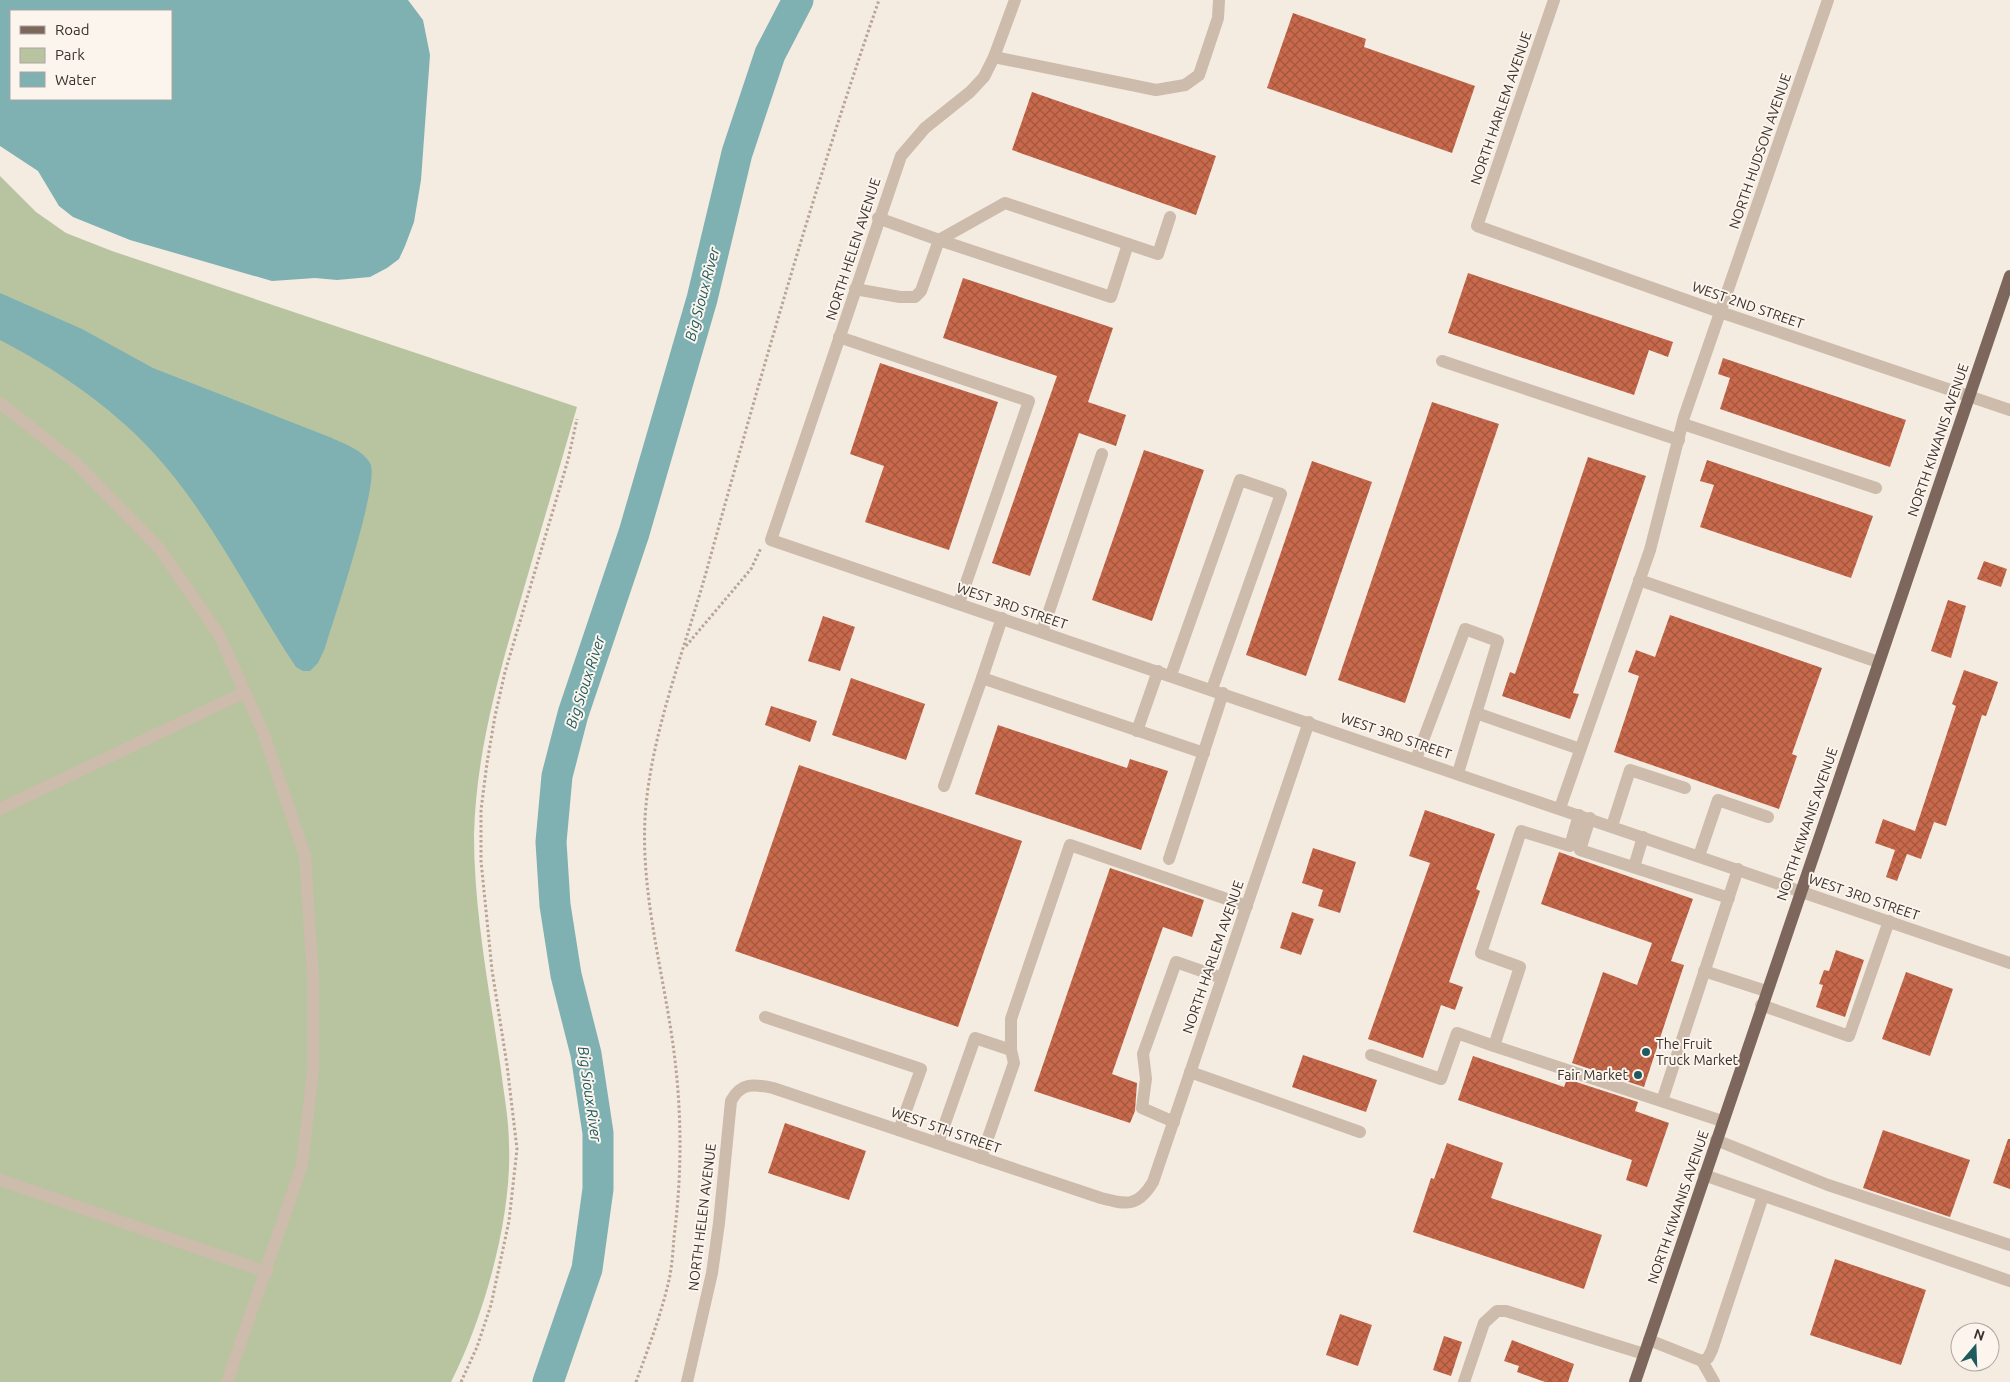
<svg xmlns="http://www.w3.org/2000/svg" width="2010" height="1382" font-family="Ubuntu,sans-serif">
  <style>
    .green { fill: #b8c4a0 }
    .water { fill: #7fb0b2; fill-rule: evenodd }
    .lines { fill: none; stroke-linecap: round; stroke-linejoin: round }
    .river { stroke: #7fb0b2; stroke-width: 31 }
    .building { fill: url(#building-cross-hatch) }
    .path { stroke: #b9a596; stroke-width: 3; stroke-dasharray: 2.5 2.5; stroke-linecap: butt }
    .minor { stroke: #cdbbac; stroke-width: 12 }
    .major { stroke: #7d675c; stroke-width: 12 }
    .poi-dot { fill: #1f5a5e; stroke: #fbf5ee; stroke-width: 2 }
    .labels { text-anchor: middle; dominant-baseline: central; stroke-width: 4; stroke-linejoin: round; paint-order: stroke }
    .street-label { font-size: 14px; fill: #3b302b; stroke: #fbf5ee }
    .poi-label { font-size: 14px; fill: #3b302b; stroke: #fbf5ee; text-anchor: start }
    .water-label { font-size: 15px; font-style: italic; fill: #1f5a5e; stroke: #fbf5ee }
  </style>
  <defs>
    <pattern id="building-cross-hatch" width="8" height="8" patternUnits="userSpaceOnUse" patternTransform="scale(1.25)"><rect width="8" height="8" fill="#c8694b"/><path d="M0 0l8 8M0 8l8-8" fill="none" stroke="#a4573f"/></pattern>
  </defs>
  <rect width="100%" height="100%" fill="#f4ebe1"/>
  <!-- green -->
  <path class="green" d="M0,176L36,212L66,233L112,251L577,407C559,470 540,532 522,595C499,674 476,752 474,835C474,914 490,993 501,1070C504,1095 509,1120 509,1145C512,1218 484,1317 451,1382H0Z"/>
  <!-- water -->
  <g class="water">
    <path d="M0,0H408L423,20L430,55L421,180L414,222L405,246L399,259L387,268L370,277L337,280L315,278L272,281L130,240L73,217L59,206L38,171L0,146ZM11,11H171V99H11Z"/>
    <path d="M0,293L82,329L153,368L332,438C344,444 363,450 370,463C381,481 333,621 325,648L318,663L310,671H303L296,667C248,595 210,513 150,449C110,406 53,367 0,340Z"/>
  </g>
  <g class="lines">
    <!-- river -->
    <polyline class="river" points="548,1382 587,1269 598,1189 598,1133 586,1054 566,975 555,905 551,842 557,776 573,714 634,533 702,299 737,153 770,54 798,0"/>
  </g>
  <!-- building -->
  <g class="building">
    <polygon points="1293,13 1366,39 1364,47 1475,86 1452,153 1267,88"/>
    <polygon points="1032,92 1216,156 1196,215 1012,150"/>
    <polygon points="1468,273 1673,342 1668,357 1649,350 1634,395 1448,333"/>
    <polygon points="963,278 1113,328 1088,402 1126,415 1116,446 1079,433 1030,576 992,563 1057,376 943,338"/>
    <polygon points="1723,358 1906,420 1890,467 1720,409 1730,378 1718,374"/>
    <polygon points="880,363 998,402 949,550 865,522 884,466 850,454"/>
    <polygon points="1432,402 1499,424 1405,703 1338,680"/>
    <polygon points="1144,450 1204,470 1152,621 1092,600"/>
    <polygon points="1588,457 1646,476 1573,693 1579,694 1570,719 1502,696 1510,672 1515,674"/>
    <polygon points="1707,460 1873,516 1851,578 1700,527 1714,485 1700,481"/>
    <polygon points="1312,461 1372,482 1306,676 1246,655"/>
    <polygon points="1984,561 2007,569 2001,587 1977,579"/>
    <polygon points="1948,600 1966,606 1951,658 1931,651"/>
    <polygon points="1670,615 1822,668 1792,754 1797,756 1779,809 1614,752 1639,676 1628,672 1636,650 1655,657"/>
    <polygon points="823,616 855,627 840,671 808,661"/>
    <polygon points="1964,670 1998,682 1986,716 1982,715 1946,826 1934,822 1921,859 1907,854 1897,881 1886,877 1895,850 1875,843 1883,819 1915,831 1956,706 1952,704"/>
    <polygon points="851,678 925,704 906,760 832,735"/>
    <polygon points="771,706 817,721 810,742 765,725"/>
    <polygon points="998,725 1127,768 1130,759 1168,771 1141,850 975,794"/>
    <polygon points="799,765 1022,841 958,1027 735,951"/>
    <polygon points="1425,810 1495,834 1476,889 1480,891 1449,982 1463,987 1455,1010 1441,1005 1423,1058 1368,1039 1430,863 1409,856"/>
    <polygon points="1313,848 1356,862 1340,913 1318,906 1323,890 1302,883"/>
    <polygon points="1559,852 1693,899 1671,961 1684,965 1644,1087 1572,1063 1603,972 1637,985 1652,943 1541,904"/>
    <polygon points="1110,868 1204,900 1192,937 1163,927 1112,1074 1137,1083 1135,1111 1130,1123 1034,1091"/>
    <polygon points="1292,912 1314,919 1301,955 1280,948"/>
    <polygon points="1836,950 1864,960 1845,1017 1816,1007 1823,985 1819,984 1824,970 1829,971"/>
    <polygon points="1906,972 1953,989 1930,1056 1882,1039"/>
    <polygon points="1303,1055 1377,1080 1366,1112 1292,1087"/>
    <polygon points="1473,1056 1564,1087 1567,1079 1638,1102 1635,1111 1669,1123 1647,1187 1626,1180 1632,1160 1458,1100"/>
    <polygon points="785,1123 866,1151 849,1200 768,1173"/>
    <polygon points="1883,1130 1970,1160 1950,1217 1863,1188"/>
    <polygon points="2008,1139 2010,1139 2010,1189 1993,1183"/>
    <polygon points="1447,1143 1503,1163 1491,1198 1602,1235 1584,1289 1413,1232 1431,1178 1434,1179"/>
    <polygon points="1835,1259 1926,1290 1901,1365 1810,1335"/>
    <polygon points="1340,1314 1372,1325 1358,1366 1326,1355"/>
    <polygon points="1444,1336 1462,1342 1451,1376 1433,1370"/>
    <polygon points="1512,1340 1574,1364 1568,1382 1545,1382 1517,1372 1519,1366 1504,1361"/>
  </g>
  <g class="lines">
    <!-- path -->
    <g class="path">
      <polyline points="686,646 751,569 761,548"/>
      <polyline points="461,1382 477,1347 491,1305 509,1221 517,1149 507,1065 492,970 481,861 481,810 487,763 495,716 505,672 568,460 577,419"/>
      <path d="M636,1382C648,1349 661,1315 669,1280C672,1266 673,1251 674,1237C682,1175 682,1114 674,1052C664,974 641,897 645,818C650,735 685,649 707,569C760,378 814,187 879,0"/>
    </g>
    <!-- minor -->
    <g class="minor">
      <polyline points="1015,0 994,57 984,77 970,92 925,128 901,156 771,540 2010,963"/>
      <polyline points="1554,0 1477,226 1720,312 2010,410"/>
      <polyline points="994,57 1156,90 1185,85 1199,75 1218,18 1219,0"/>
      <polygon points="1005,203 1128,244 1111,297 939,240"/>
      <polyline points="1128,244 1158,254 1170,217"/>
      <polyline points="855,289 900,297 915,297 921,291 939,240 878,218"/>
      <polyline points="839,337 1029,401 959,603"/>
      <polyline points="1442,361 1679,440"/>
      <polyline points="0,403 75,462 159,548 218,633 263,732 305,856 313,976 313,1070 302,1165 227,1382"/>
      <polyline points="1683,424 1876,488"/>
      <polyline points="1639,580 1878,662"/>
      <polyline points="1002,618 982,678 1204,753"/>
      <polyline points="1042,632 1102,454"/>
      <polyline points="1171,675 1240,480 1281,494 1212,689"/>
      <polyline points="1476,713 1580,749"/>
      <polyline points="1137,731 1158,671"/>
      <polyline points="1416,759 1465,629 1498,641 1458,773"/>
      <polyline points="944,786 982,678"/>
      <polyline points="1560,808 1650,550 1684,417 1828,0"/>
      <polyline points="0,809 245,692"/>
      <polyline points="1579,815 1570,846 1521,831 1481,953 1520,967 1494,1046 1722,1121"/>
      <polyline points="1590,818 1580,850 1729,898"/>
      <polyline points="1612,826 1630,770 1685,788"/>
      <polyline points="1699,856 1718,800 1768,817"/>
      <polyline points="1169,859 1223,693"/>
      <polyline points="1634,867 1643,837"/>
      <polyline points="1704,971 1766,991"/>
      <polyline points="1761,1005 1849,1036 1889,921"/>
      <polyline points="765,1017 921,1069 899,1130"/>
      <polyline points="1371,1055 1441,1079 1457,1033 1494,1046"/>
      <polyline points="1190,1072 1360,1132"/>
      <polyline points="1662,1101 1738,869"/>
      <polyline points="1174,1122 1142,1108 1146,1079 1143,1054 1176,962 1222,978"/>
      <polyline points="1716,1140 1828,1185 2010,1245"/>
      <polyline points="938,1143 975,1038 1011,1050"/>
      <polyline points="981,1158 1014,1063 1011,1050 1011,1019 1070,845 1247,906"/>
      <polyline points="1704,1175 2010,1281"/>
      <polyline points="0,1180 267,1272"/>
      <polyline points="1649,1340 1702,1361 1714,1382"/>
      <polyline points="1702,1361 1708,1358 1712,1350 1763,1196"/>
      <path d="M687,1382L712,1273L719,1223L731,1101C741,1082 754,1084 773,1088L1101,1198C1127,1205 1138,1207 1153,1182L1309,722"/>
      <polyline points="1464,1382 1484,1323 1497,1311 1506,1311 1644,1354"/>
    </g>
    <!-- major -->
    <polyline class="major" points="1635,1382 2010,276"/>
  </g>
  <!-- markers -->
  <g class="poi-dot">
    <circle cx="1646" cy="1052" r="5"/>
    <circle cx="1638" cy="1075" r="5"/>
  </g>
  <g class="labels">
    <!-- street labels -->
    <g class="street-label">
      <text transform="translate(1501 108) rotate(-71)">NORTH HARLEM AVENUE</text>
      <text transform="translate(1760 151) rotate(-71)">NORTH HUDSON AVENUE</text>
      <text transform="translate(853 249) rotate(-72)">NORTH HELEN AVENUE</text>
      <text transform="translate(1748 305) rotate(19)">WEST 2ND STREET</text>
      <text transform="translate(1938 440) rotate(-71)">NORTH KIWANIS AVENUE</text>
      <text transform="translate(1012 606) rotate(19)">WEST 3RD STREET</text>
      <text transform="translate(1396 736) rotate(19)">WEST 3RD STREET</text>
      <text transform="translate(1807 824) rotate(-71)">NORTH KIWANIS AVENUE</text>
      <text transform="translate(1864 897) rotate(19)">WEST 3RD STREET</text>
      <text transform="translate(1213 957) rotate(-71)">NORTH HARLEM AVENUE</text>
      <text transform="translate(946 1130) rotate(19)">WEST 5TH STREET</text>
      <text transform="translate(1678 1207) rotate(-71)">NORTH KIWANIS AVENUE</text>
      <text transform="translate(702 1217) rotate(-83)">NORTH HELEN AVENUE</text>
    </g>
    <!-- poi labels -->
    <g class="poi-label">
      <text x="1656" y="1044">The Fruit<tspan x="1656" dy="16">Truck Market</tspan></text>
      <text x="1628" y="1075" text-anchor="end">Fair Market</text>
    </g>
    <!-- water labels -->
    <g class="water-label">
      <text transform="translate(702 294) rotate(-75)">Big Sioux River</text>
      <text transform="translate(585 682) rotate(-72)">Big Sioux River</text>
      <text transform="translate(590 1094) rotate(82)">Big Sioux River</text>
    </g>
  </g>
  <!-- legend -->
  <rect x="10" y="10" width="162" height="90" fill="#fbf5ee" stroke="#aea6a0"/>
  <rect x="20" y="26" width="25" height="8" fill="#7d675c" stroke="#aea6a0"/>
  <text x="55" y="35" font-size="15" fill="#3b302b">Road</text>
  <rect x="20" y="48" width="25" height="15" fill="#b8c4a0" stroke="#aea6a0"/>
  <text x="55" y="60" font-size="15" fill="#3b302b">Park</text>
  <rect x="20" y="72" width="25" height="15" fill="#7fb0b2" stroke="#aea6a0"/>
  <text x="55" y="85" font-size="15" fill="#3b302b">Water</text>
  <!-- north arrow -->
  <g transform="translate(1975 1347) rotate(19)"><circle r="24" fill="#fbf5ee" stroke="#aea6a0"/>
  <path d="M0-4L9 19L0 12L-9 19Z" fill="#1f5a5e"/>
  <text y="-8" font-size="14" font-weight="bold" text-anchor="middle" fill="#3b302b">N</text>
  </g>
</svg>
